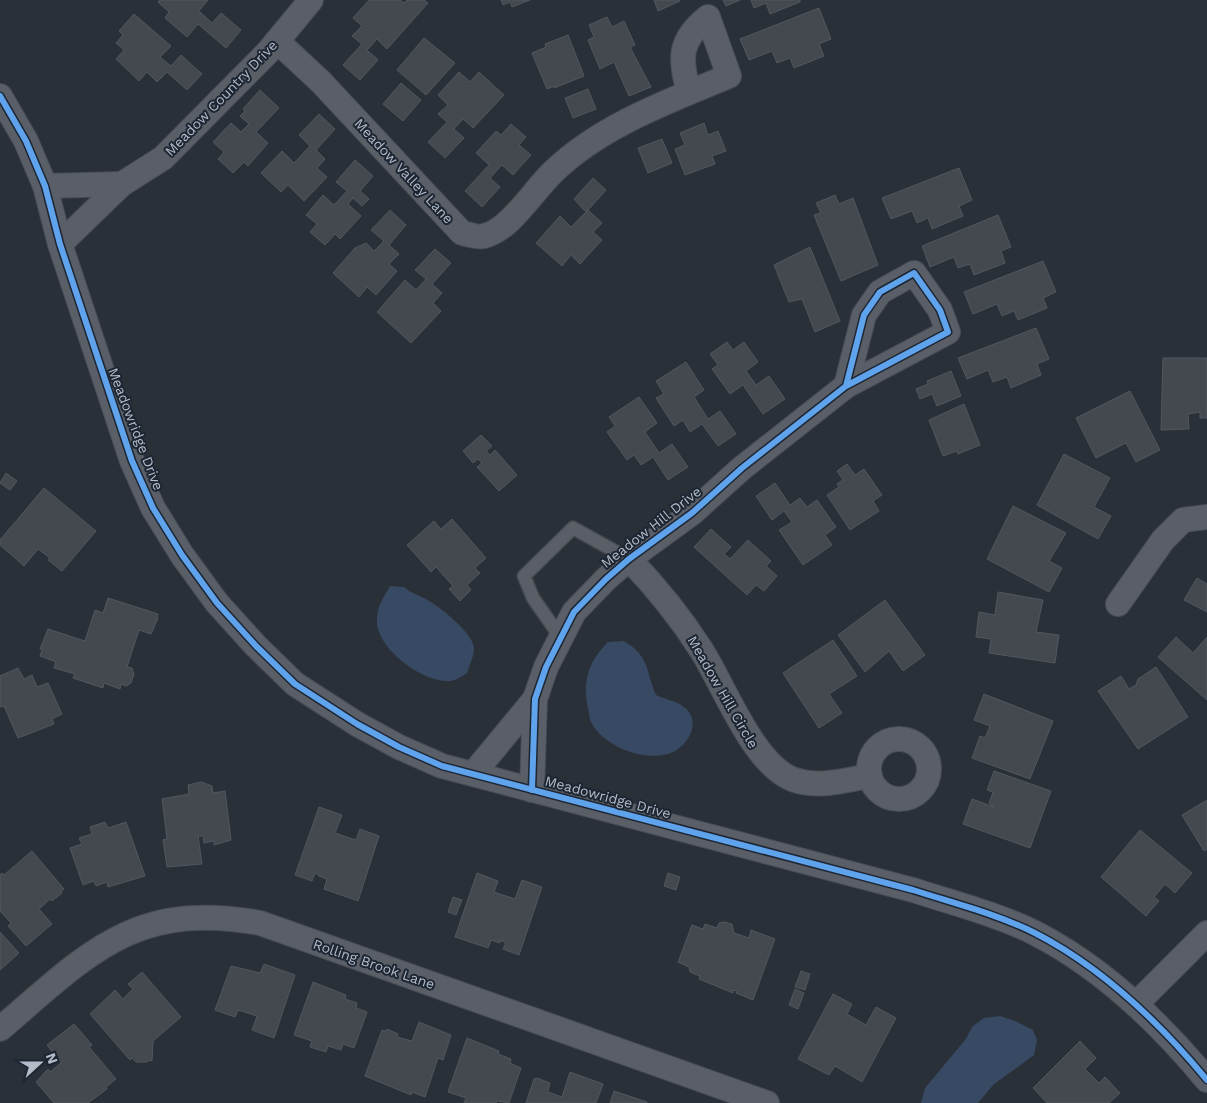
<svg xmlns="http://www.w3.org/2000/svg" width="1207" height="1103" font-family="'Work Sans',sans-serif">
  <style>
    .water { fill: #384963 }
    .building { fill: #444950; stroke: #52575f }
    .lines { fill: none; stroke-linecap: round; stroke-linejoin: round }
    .lane-casing { stroke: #484c53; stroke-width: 15 }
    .street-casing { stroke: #484c53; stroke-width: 26 }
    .lane { stroke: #5a5e66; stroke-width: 12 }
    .street { stroke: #5a5e66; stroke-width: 24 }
    .cycleway-casing { stroke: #1d2633; stroke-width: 9 }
    .cycleway { stroke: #60a3ed; stroke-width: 6 }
    .labels { text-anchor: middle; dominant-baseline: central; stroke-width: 4; stroke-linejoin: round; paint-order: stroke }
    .street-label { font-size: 14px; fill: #b4bcc9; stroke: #1d2633 }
  </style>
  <rect width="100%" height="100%" fill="#2a3038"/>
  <!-- water -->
  <g class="water">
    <path d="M390,586L404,587C411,593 416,594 424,598C438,605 471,631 474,647C475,654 469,666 467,673C461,677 454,682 446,681C420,680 378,649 377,622C376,608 383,598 390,586Z"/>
    <path d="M624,641C650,657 645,669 656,695C663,699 674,700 681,705C704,718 689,748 668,754C643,761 604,747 591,722C589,718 589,712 588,708C582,681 589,661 608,642Z"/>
    <polygon points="1000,1016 1015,1021 1033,1030 1037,1040 1034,1055 993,1085 978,1103 921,1103 925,1088 965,1040 973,1026 984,1018"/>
  </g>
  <!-- building -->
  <g class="building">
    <polygon points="160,0 208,0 199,11 212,23 221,13 241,30 226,48 198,24 187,37 165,18 169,12 158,2"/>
    <polygon points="369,0 400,0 404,3 407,0 424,0 428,3 387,49 377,39 367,50 378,60 360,80 343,65 362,44 352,36 362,26 353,18"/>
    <polygon points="501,0 530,0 512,7 510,2 503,5"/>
    <polygon points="654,0 679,0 680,1 658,11"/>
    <polygon points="723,0 740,0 726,6"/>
    <polygon points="751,0 800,0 800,2 770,14 766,3 754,8"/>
    <polygon points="819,8 831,39 819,44 824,56 794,68 790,58 777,63 772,51 749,60 740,39"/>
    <polygon points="134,14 171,46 160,57 171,66 181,55 202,74 187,90 167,72 157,82 147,72 139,81 116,59 124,50 116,43 123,35 119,31"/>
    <polygon points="607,17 612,27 624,21 635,45 630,47 651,87 629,96 614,62 600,69 588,40 594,37 589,25"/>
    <polygon points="568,35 584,76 554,88 554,86 547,89 532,53 546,47 545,44"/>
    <polygon points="424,38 455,63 426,95 397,70"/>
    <polygon points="459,72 470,82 479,72 504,95 473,128 463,119 454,129 464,138 445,158 428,142 447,122 438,114 448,105 438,95"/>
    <polygon points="401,83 421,100 403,121 383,104"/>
    <polygon points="588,89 596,109 573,118 565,98"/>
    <polygon points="260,90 279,108 256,132 268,143 248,166 244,162 233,173 218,159 224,152 213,142 231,123 241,132 249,124 240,116 245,111 243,109"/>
    <polygon points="319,114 335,129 316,150 325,159 317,168 327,177 304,201 288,185 281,192 261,173 282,151 294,163 310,146 299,135"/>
    <polygon points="704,123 708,135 718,131 726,151 712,156 715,164 685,175 675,149 685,145 680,133"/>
    <polygon points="511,124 526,137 519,145 531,155 513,175 502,165 490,178 500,187 482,207 465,191 489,165 476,153 496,131 501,135"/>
    <polygon points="662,139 672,163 648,173 638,148"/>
    <polygon points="355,160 373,176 360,191 369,199 362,206 353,198 348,204 361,216 340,239 335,234 325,245 310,232 317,224 306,215 323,195 334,205 347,191 336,182"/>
    <polygon points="959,168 972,200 959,206 963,216 932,229 928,218 917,223 912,211 891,219 882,198"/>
    <polygon points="593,178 606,190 588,210 585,211 574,199"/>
    <polygon points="835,195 839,204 853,198 878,265 841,281 814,215 821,213 816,203"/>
    <polygon points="390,210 406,225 389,245 399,254 389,264 397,271 376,295 367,287 359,297 333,273 355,248 366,243 374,251 384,241 371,230"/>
    <polygon points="588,210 602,223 593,232 602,240 580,264 571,255 562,266 536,243 560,216 571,227"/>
    <polygon points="998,215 1011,247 1001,251 1005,263 974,275 970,264 958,268 954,257 930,267 922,246"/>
    <polygon points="810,247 840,321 815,332 802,299 789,302 774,265"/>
    <polygon points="435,249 451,263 432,284 442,293 433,303 441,311 411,343 377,312 405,280 416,290 426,279 415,270"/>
    <polygon points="1043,261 1056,292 1043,298 1047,308 1018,320 1014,311 1002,316 997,304 973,314 964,292"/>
    <polygon points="1036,328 1049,359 1037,364 1041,375 1011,388 1007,377 993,382 988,370 967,379 958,358"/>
    <polygon points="727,342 733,350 744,342 758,362 746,371 756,385 769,376 785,399 763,414 743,385 730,394 712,369 718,365 710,354"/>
    <polygon points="1163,358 1207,358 1207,418 1200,418 1200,412 1188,414 1189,429 1161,430"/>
    <polygon points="686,362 704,390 694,397 708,419 720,411 736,434 718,446 702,424 690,432 683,420 674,426 656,398 664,394 656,381"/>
    <polygon points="951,371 961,396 937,406 932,394 920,399 916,389 928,384 927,381"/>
    <polygon points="1130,391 1160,450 1136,462 1126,443 1096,458 1076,418"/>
    <polygon points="639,397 657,423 645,432 659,453 672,444 688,467 668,480 653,457 641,465 634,455 627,460 607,432 615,426 609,417"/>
    <polygon points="964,404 980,445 958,454 957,451 943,456 929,420"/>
    <polygon points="481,435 492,446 486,451 490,455 495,450 517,475 499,491 477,467 482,463 478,459 473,463 463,451"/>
    <polygon points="1064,454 1110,478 1094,507 1111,516 1098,539 1037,505"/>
    <polygon points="847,464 855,475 864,469 882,495 873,501 879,511 850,530 827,495 839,487 837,484 843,480 837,471"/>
    <polygon points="6,473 17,481 10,490 0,483"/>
    <polygon points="775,483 790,505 800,498 807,507 817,500 836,527 825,535 832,545 803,565 779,530 792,522 784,511 772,520 756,496"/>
    <polygon points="44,488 96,531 62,571 48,560 50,558 38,549 24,566 0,545 0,540"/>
    <polygon points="1013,506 1066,533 1049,561 1062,568 1049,592 987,559"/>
    <polygon points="452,519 486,558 475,568 480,573 467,585 471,590 460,601 449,589 453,586 436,567 431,572 407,545 434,521 441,529"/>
    <polygon points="711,529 731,547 724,554 730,559 748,540 771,561 766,566 777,576 764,591 756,585 747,595 694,547"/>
    <polygon points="1197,578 1207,584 1207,612 1184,600"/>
    <polygon points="998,592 1043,600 1036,632 1059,635 1055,663 989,653 991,639 976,637 979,612 995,615"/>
    <polygon points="108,598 158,614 157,618 158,618 151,634 139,630 127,667 132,668 134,674 131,683 126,686 121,684 120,689 104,683 103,688 73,678 75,674 54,668 56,662 40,656 42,650 40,649 48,629 85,641 95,610 103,613"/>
    <polygon points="885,600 925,655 903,671 889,651 865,672 838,635"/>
    <polygon points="1176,637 1193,653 1207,637 1207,700 1158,657"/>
    <polygon points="833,640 857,676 829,694 842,713 819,728 783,673"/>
    <polygon points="1156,667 1188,717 1138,749 1098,691 1121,676 1129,689 1136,685 1138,679"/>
    <polygon points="18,668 24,679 32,675 37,687 48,683 62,714 52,719 54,724 18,738 4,706 0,707 0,676"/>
    <polygon points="984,694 1053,721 1030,779 972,758 980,736 985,738 990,726 974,720"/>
    <polygon points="994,771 1051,791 1030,848 963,824 972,799 994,807 989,803 993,792 987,790"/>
    <polygon points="201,782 212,786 213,793 225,791 231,840 214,845 214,841 204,843 203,836 198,836 202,864 167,867 163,840 167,839 162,799 189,794 188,785"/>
    <polygon points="1207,800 1207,849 1204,851 1182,815"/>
    <polygon points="319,807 342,815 335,833 356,840 360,829 379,836 358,901 324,889 327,879 319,876 319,875 315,873 312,881 295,875"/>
    <polygon points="105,822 108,828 126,822 145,876 108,887 107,882 96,886 94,881 83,885 70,848 82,844 79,838 92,834 90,827"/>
    <polygon points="1140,830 1192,873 1175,893 1165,884 1154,897 1159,901 1146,916 1101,877"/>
    <polygon points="32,851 64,889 61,891 62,893 52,901 50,899 39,909 52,924 26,946 8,926 11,923 0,911 0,875 2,873 4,875"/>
    <polygon points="477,873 498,881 494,892 515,899 522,880 542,887 519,955 503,949 506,943 500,940 500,943 491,940 488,948 455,937"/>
    <polygon points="668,873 680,877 676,890 664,886"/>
    <polygon points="453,897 462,900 456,915 448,912"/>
    <polygon points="724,922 732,924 734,933 749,938 751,930 775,939 753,1000 736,993 737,991 733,990 733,993 699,979 700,976 690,972 689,967 678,962 692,925 703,929 705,924 717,928 719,923"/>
    <polygon points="0,932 19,953 0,970"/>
    <polygon points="264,964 295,975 274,1038 252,1030 257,1016 238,1010 235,1017 215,1010 231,966 260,973"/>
    <polygon points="801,971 810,974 805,990 795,987"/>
    <polygon points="142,972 181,1017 153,1041 152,1061 148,1060 147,1062 136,1062 132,1058 130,1060 90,1014 115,990 123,999 133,989 128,984"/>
    <polygon points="313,982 346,995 345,999 357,1003 356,1008 367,1012 354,1048 343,1044 341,1050 328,1046 326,1052 310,1047 312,1041 294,1035"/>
    <polygon points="795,989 804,993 798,1009 789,1005"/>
    <polygon points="833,994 852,1004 847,1014 866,1025 876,1007 896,1018 862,1082 835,1066 829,1075 798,1059"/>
    <polygon points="419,1022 451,1035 443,1060 438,1058 425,1097 412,1092 411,1095 365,1076 382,1030 386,1031 387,1029 398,1034 397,1037 412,1041"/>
    <polygon points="74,1024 92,1045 89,1047 116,1079 106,1087 107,1089 88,1103 54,1103 36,1082 48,1069 50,1072 61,1063 47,1045"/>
    <polygon points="467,1038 499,1051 498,1054 511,1059 510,1063 521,1068 509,1103 497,1101 496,1103 464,1103 466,1098 448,1092"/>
    <polygon points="1080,1041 1096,1058 1085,1069 1099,1083 1105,1077 1120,1093 1109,1103 1047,1103 1033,1088"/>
    <polygon points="570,1072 603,1084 596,1103 526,1103 534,1079 537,1078 550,1083 548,1092 562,1097"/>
    <polygon points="614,1091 647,1102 647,1103 610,1103"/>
  </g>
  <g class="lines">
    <defs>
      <polyline id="lane" points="561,638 533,598 524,576 573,528 629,559"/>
      <g id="street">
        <path d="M277,41L321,82L462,233C468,234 478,238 484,236C510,230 533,191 553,172C600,126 669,101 729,76L708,17C679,40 679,59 689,92"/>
        <path d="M0,96L26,141L45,186L60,244L132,461L153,508L182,555L217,603L256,646L295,684L357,724L399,747L442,766L913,890C953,903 997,914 1035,933C1103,968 1159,1022 1207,1080"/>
        <polyline points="45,186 122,184"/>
        <polyline points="60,244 122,184 163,158 268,52 311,0"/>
        <path d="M629,559C656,587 681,618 702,651C725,688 753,763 792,779C818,789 844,780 870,776"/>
        <polyline points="1118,604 1163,540 1183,520 1207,517"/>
        <circle cx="899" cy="769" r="30"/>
        <polyline points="473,774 535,699"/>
        <polyline points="532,790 535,699 546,667 574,612 606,579 629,559 692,513 742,468 846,386 948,332 940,310 914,273 880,292 864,315 846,386"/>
        <polyline points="1136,1004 1207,933"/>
        <path d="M0,1029C88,954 134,900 260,923L767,1103"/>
      </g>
    </defs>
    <!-- lane casing -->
    <use href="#lane" class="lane-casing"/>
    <!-- street casing -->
    <use href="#street" class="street-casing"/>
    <!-- lane -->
    <use href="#lane" class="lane"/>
    <!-- street -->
    <use href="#street" class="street"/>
    <defs>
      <g id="cycleway">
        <path d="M0,96L26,141L45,186L60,244L132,461L153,508L182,555L217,603L256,646L295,684L357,724L399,747L442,766L913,890C953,903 997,914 1035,933C1103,968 1159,1022 1207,1080"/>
        <polyline points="532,790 535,699 546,667 574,612 606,579 629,559 692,513 742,468 846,386 948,332 940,310 914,273 880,292 864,315 846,386"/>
      </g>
    </defs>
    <!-- cycleway casing -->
    <use href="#cycleway" class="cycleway-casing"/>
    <!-- cycleway -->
    <use href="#cycleway" class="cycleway"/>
  </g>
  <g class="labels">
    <!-- street labels -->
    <g class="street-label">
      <text transform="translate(221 98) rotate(-46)">Meadow Country Drive</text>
      <text transform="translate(404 171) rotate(47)">Meadow Valley Lane</text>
      <text transform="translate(136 429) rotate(69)">Meadowridge Drive</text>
      <text transform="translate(651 527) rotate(-38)">Meadow Hill Drive</text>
      <text transform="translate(723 692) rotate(60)">Meadow Hill Circle</text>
      <text transform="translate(608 797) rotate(15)">Meadowridge Drive</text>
      <text transform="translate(374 964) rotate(19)">Rolling Brook Lane</text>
    </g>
  </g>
  <!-- north arrow -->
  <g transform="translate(40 1063) rotate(69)" stroke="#1d2633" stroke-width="4" paint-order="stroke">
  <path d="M0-4L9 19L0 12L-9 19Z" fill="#b4bcc9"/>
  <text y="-8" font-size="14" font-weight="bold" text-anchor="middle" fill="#b4bcc9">N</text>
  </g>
</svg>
